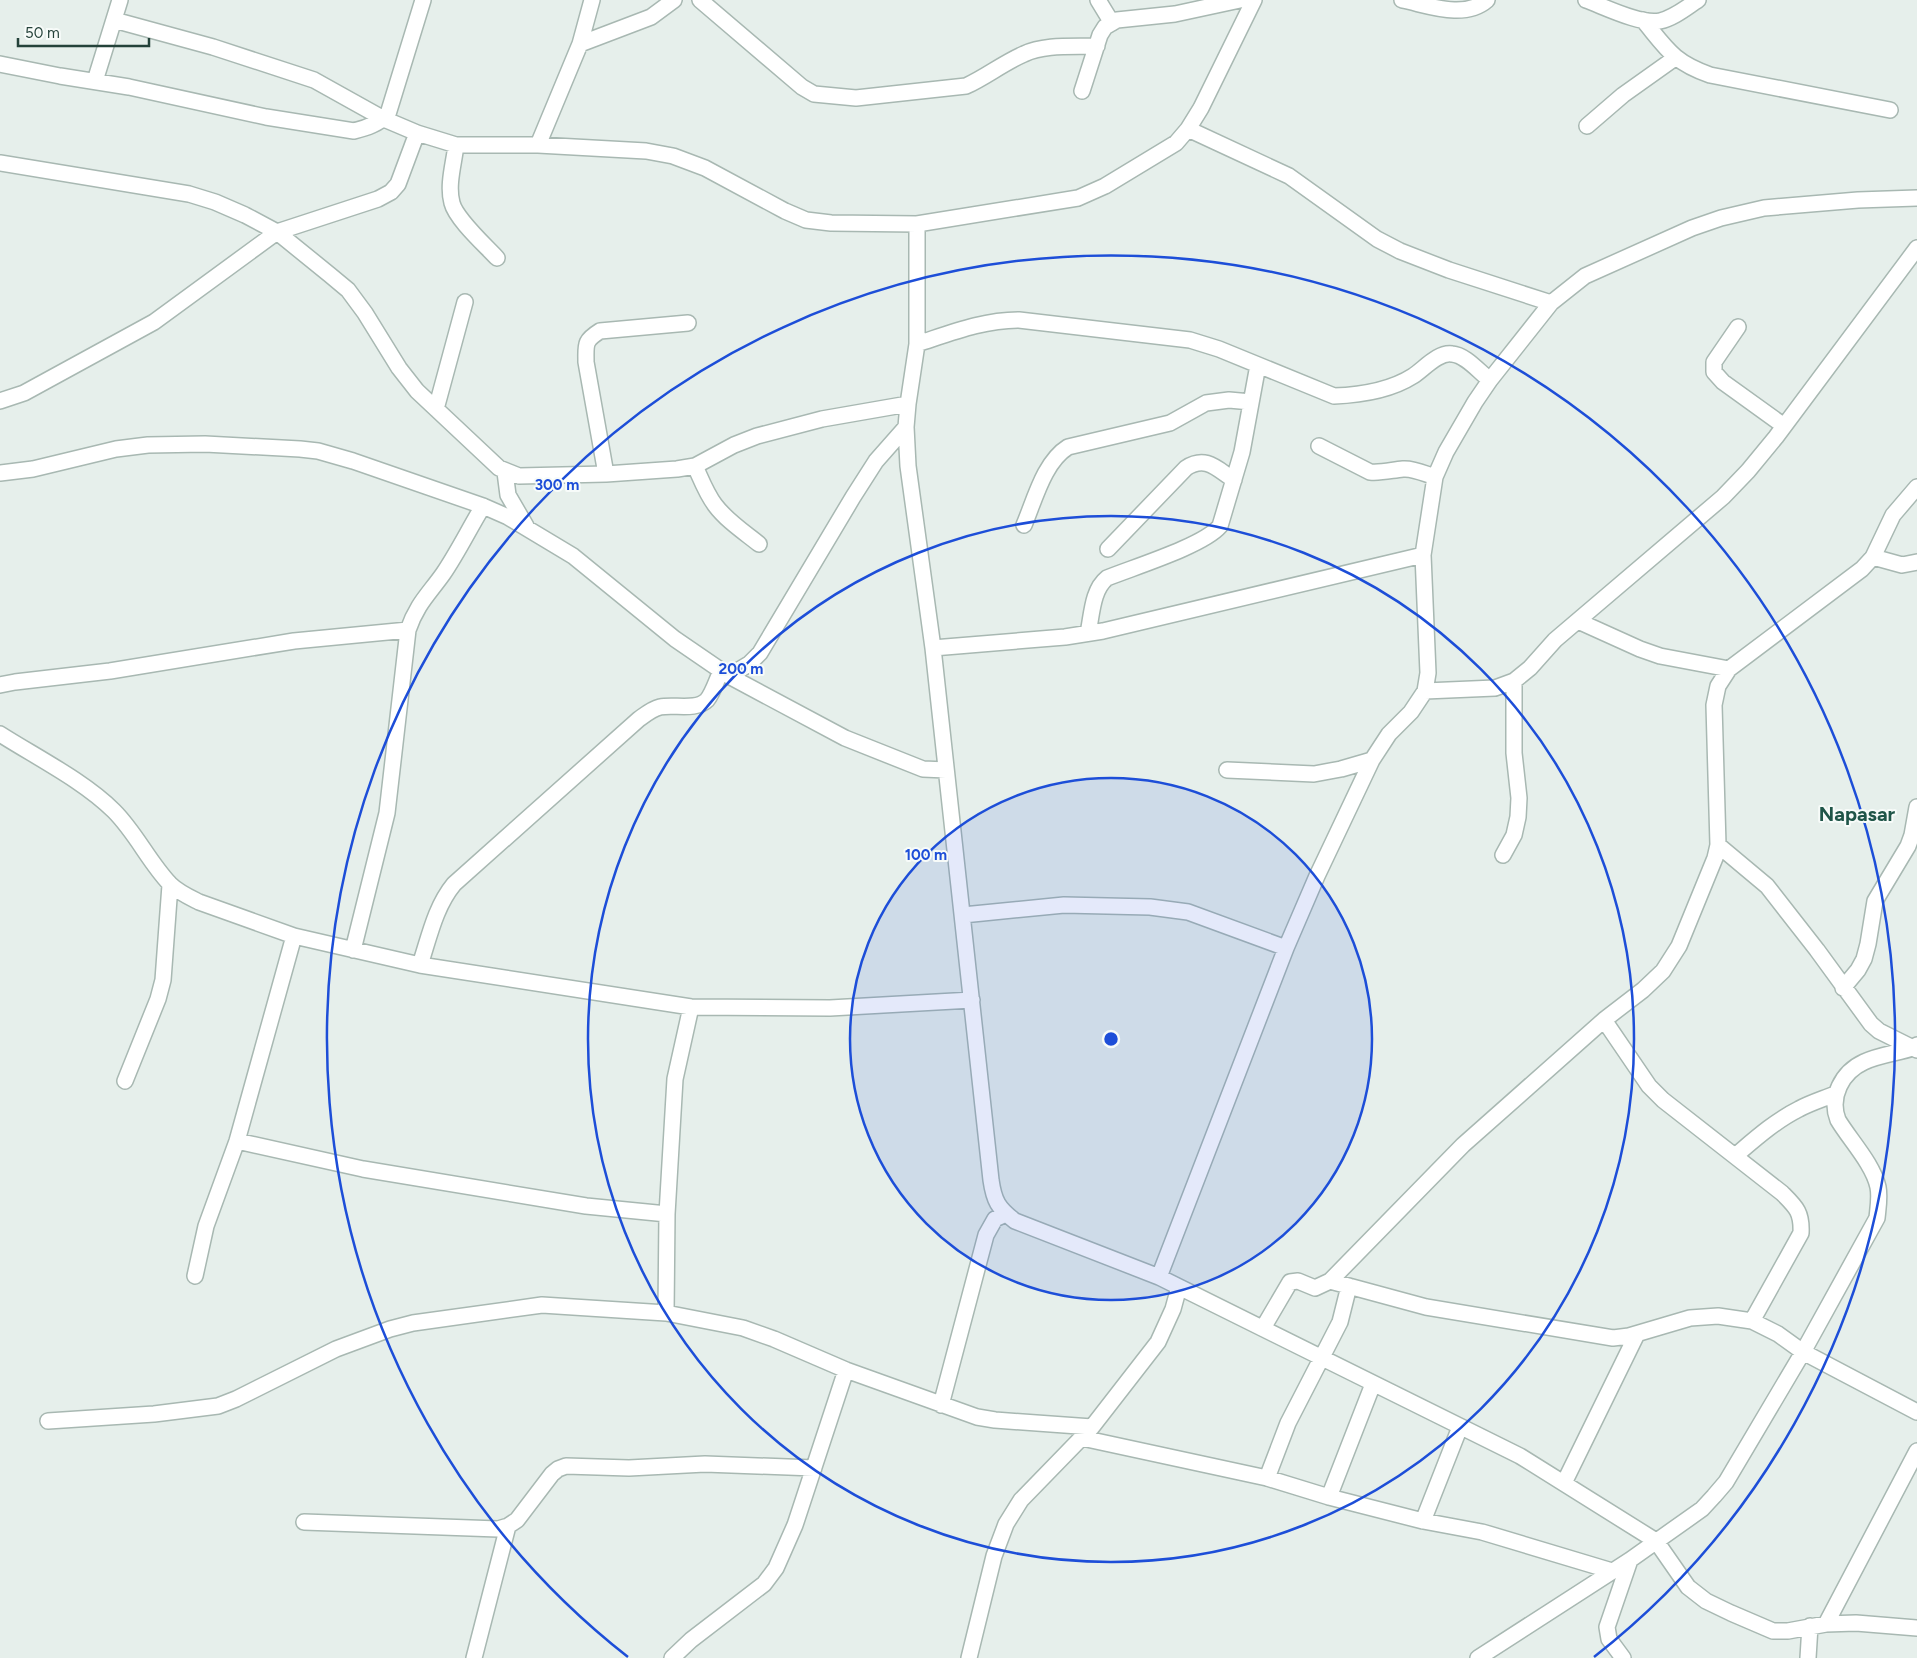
<svg xmlns="http://www.w3.org/2000/svg" width="1917" height="1658" viewBox="0 0 1917 1658" font-family="Figtree,sans-serif">
<style>
.lines{fill:none;stroke-linecap:round;stroke-linejoin:round}
.minor-casing{stroke:#a8b8b2;stroke-width:18}
.minor{stroke:#fff;stroke-width:15}
.ring{fill:none;stroke:#1d4ed8;stroke-width:2.5}
.labels{text-anchor:middle;stroke-width:4;stroke-linejoin:round;paint-order:stroke}
.district-label{font-size:20px;font-weight:bold;fill:#1f5548;stroke:#f7fbf9}
.centre{fill:#1d4ed8;stroke:#f7fbf9;stroke-width:2.5}
.ring-label{font-size:15px;text-anchor:middle;font-weight:bold;fill:#1d4ed8;stroke:#f7fbf9;stroke-width:4;stroke-linejoin:round;paint-order:stroke}
</style>
<rect width="100%" height="100%" fill="#e6efeb"/>
<g class="lines">
<defs>
<path id="minor" d="M700,0L802,87L814,94L856,98L966,86C986,77 1003,63 1024,54C1045,44 1074,47 1097,46
M1098,0L1112,23
M1402,0C1428,5 1464,20 1487,0
M1586,0C1605,7 1641,25 1660,21C1674,18 1687,7 1698,0
M114,20L213,47L314,80L384,119L417,133L456,145H538L646,151L673,156L705,168L785,211L806,220L831,223L917,224L1078,198L1105,186L1176,143L1188,129L1201,108L1254,0
M1643,20C1667,49 1673,62 1710,75L1890,110
M580,44L651,17L674,0
M0,64L60,76L129,87L266,117L354,131C366,128 379,124 388,114L423,0
M95,81L120,0
M1082,91L1100,35L1105,27L1117,20L1175,14L1240,0
M1587,126L1623,95L1675,58
M1188,129L1289,176L1377,239L1400,251L1449,270L1551,303
M456,145C454,163 447,185 452,203C456,219 485,245 497,258
M538,145L580,44L592,0
M0,163L189,194L215,202L245,215L277,232L330,275L348,290L365,313L399,368L417,391L499,468L519,476L606,474L677,469L695,466L734,445L757,436L822,419L908,404
M917,224V344L908,404L906,427L908,466L933,648L991,1180C994,1201 998,1208 1015,1221L1159,1277L1520,1456L1656,1541L1688,1587L1706,1601L1731,1613L1773,1631H1788L1826,1624L1856,1623L1917,1628
M1738,327L1714,362V372L1723,382L1784,426
M917,344C951,333 983,320 1019,320L1190,340L1219,349L1334,396C1360,395 1391,390 1413,376C1424,369 1438,352 1452,354C1466,355 1479,372 1490,380
M0,401L24,393L154,322L277,232L378,199L391,192L398,184L417,133
M436,409L465,302
M1319,446L1370,472C1382,473 1392,470 1403,469C1414,468 1425,474 1435,477
M695,466C701,479 706,493 715,505C726,520 744,532 759,544
M505,472L508,495L526,526
M0,473L33,469L116,449L148,445L205,444L300,449L318,451L353,461L483,506L508,517L573,556L675,639L729,676L845,738L923,769L946,770
M606,474L586,362C586,344 584,341 600,331L688,323
M1024,525C1035,499 1044,462 1068,447L1170,423L1206,403L1229,400L1251,402
M1108,549L1186,468C1206,455 1217,469 1234,480
M1873,557L1902,565L1917,562
M1578,621L1640,649L1660,656L1729,669
M1088,633C1092,615 1092,590 1107,578C1134,567 1203,546 1220,526L1242,452L1258,365
M933,648L1065,637L1103,631L1423,555
M729,676L749,664L760,653L853,497L876,461L906,427
M0,685L15,682L110,671L294,641L408,630
M1425,691L1495,688L1514,681L1530,668L1555,640L1723,497L1748,471L1776,437L1917,248
M0,734C36,757 84,781 114,811C136,833 149,862 170,884C178,892 189,897 199,902L294,936L420,965L691,1007L830,1008L972,1000
M1227,770L1314,774L1341,769L1372,760
M1718,845L1767,886L1817,950L1871,1024L1879,1031L1917,1050
M1503,855L1514,835L1518,817L1519,798L1514,753V681
M963,915L1064,905L1150,907L1188,912L1286,948
M353,950L387,813L408,630C417,604 428,595 443,574C458,552 469,529 483,506
M420,965C429,938 435,907 454,884L639,719C646,714 652,709 660,707C674,704 696,711 707,700C713,693 717,679 721,671
M1843,988L1858,970L1864,959L1868,944L1875,901L1908,846L1912,835L1917,807
M1604,1020L1649,1086L1663,1100L1782,1193C1796,1207 1802,1212 1801,1233L1752,1321
M125,1081L158,999L163,980L170,885
M237,1141L363,1169L586,1206L667,1214
M1735,1156C1755,1139 1775,1121 1799,1109C1810,1103 1823,1099 1835,1094
M195,1276L206,1226L237,1141L294,936
M1159,1277L1286,948L1317,876L1372,760L1389,734L1411,712L1425,691L1428,673L1423,555L1435,477L1446,452L1475,402L1490,380L1551,303L1585,276L1692,228L1721,218L1764,208L1858,200L1917,198
M1330,1281L1463,1145L1604,1020L1643,990L1663,971L1679,946L1715,858L1718,845L1714,705L1718,686L1729,669L1862,569L1873,557L1893,515L1917,487
M666,1313L667,1214L675,1079L691,1007
M1263,1328L1290,1282L1298,1281L1315,1288L1330,1281L1426,1307L1613,1338L1629,1336L1690,1318L1718,1316L1752,1321L1778,1334L1803,1352L1917,1412
M941,1405L986,1235L995,1219L1006,1214
M48,1421L154,1414L218,1406L236,1399L336,1349L390,1329L413,1323L542,1305L666,1313L743,1328L774,1339L846,1370L977,1417L995,1420L1092,1427
M1082,1438L1267,1478L1329,1497L1423,1521L1482,1532L1612,1571
M1267,1478L1288,1423L1340,1322L1349,1286
M1564,1483L1637,1334
M1329,1497L1373,1384
M1423,1521L1460,1427
M304,1522L498,1529L508,1526L517,1520L552,1474L558,1469L566,1466L629,1468L705,1464L814,1468
M1826,1624L1917,1451
M474,1658L508,1526
M672,1658L691,1640L764,1584L776,1568L795,1525L846,1370
M969,1658L994,1556L1006,1524L1021,1500L1092,1427L1158,1342L1173,1309L1179,1287
M1478,1658L1630,1560L1702,1509L1714,1496L1726,1482L1803,1352L1877,1218C1878,1208 1880,1197 1878,1187C1873,1164 1850,1140 1838,1120C1829,1097 1842,1072 1864,1062C1879,1055 1898,1053 1913,1048L1917,1045
M1623,1658L1609,1639L1607,1627L1630,1560
M1808,1658L1810,1626"/>
</defs>
<use href="#minor" class="minor-casing"/>
<use href="#minor" class="minor"/>
</g>
<circle cx="1111" cy="1039" r="261" fill="#1d4ed8" fill-opacity=".12"/>
<g class="ring">
<circle cx="1111" cy="1039" r="261"/>
<circle cx="1111" cy="1039" r="523"/>
<path d="M628 1657A784 784 0 1 1 1594 1657"/>
</g>
<g class="labels">
<g class="district-label">
<text x="1857" y="821">Napasar</text>
</g>
</g>
<circle cx="1111" cy="1039" r="8" class="centre"/>
<g class="ring-label">
<text x="557" y="490">300 m</text>
<text x="741" y="674">200 m</text>
<text x="926" y="860">100 m</text>
</g>
<path d="M18 38v8h131v-8" fill="none" stroke="#24423a" stroke-width="2.5"/>
<text x="25" y="38" font-size="15" fill="#24423a" stroke="#f7fbf9" stroke-width="4" paint-order="stroke">50 m</text>
</svg>
